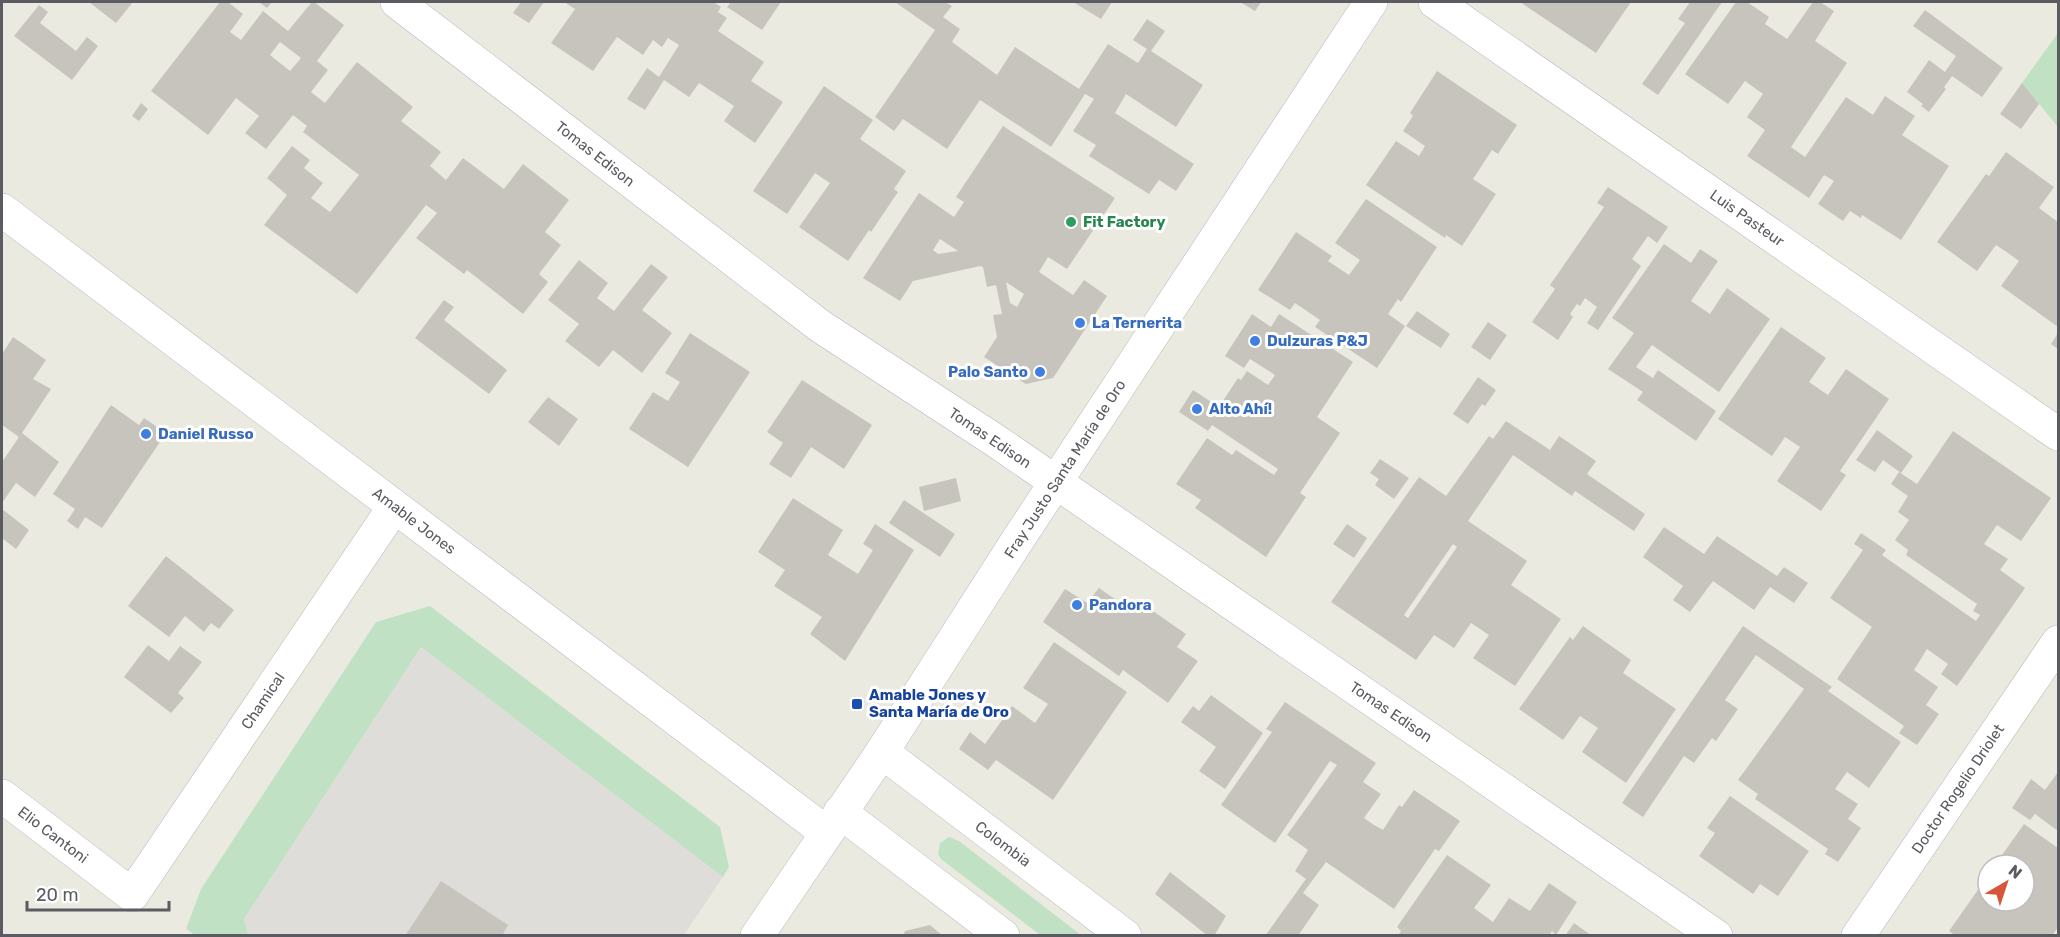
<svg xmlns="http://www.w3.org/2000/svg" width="2060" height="937" viewBox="0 0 2060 937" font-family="Rubik,sans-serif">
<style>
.industrial{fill:#dfddd9}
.green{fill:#c0e1c3}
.building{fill:#c7c4be;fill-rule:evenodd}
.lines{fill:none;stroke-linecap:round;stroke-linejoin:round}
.street-casing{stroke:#b4b6bb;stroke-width:34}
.secondary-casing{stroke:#b7b9bf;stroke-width:34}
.street{stroke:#fff;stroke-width:33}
.secondary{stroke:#fff;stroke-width:33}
.leisure-dot{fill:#2e9e5b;stroke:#fff;stroke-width:2}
.shop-dot{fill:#3f7fe0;stroke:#fff;stroke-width:2}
.transit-dot{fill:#1a4fb4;stroke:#fff;stroke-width:2}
.labels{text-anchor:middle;stroke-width:6;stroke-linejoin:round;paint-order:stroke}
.street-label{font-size:15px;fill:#5a5c61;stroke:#fff}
.leisure-label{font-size:15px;font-weight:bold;fill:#27864d;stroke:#fff;text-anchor:start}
.shop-label{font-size:15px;font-weight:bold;fill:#366cbe;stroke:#fff;text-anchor:start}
.transit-label{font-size:15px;font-weight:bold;fill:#164399;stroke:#fff;text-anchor:start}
</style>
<rect width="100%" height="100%" fill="#ebeae1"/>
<path class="industrial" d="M421,647L723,877L684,935L248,936L244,919Z"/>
<path class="green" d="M2058,33V127L2022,83Z
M430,606L720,827L729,867L723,877L421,647L244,919L248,935H195L186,929L201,889L376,622Z
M949,837L959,841L1081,935H1040L941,859L938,854L940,843Z"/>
<path class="building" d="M89,2H133L116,23Z
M220,2H228L243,14L230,32L241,40L263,11L288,31L312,2H314L344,25L317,61L328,70L311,92L325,103L357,62L413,107L401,121L441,152L430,166L446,180L463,158L504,189L523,164L569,200L545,232L561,245L539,274L548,282L523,314L467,270L464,274L416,238L437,213L426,205L357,294L264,225L287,195L267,178L292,146L310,160L304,168L323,183L311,198L330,212L359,175L303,132L307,126L293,115L266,149L245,133L259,116L236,98L208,135L151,91ZM280,42L301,58L290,71L270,55Z
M259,2H272L267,8Z
M521,2H544L529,23L513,13Z
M564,2H713L721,7L718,12L727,18L718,31L764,62L751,81L783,102L755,143L724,121L734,106L699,83L689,97L664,80L645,110L627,99L647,68L659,77L679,45L668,38L662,47L653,40L643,55L617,37L593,71L551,43L575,9Z
M731,2H781L762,30L727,7Z
M895,2H945L952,6L943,17L960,29L952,42L997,75L1015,47L1079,89L1108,44L1138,63L1147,49L1133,40L1147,19L1165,31L1151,51L1203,85L1176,127L1126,94L1115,113L1194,164L1176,191L1159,180L1149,194L1089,156L1096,145L1073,131L1094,99L1085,94L1051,147L980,100L947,149L903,119L894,131L875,117L935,30Z
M1073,2H1112L1101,19Z
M1240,2H1261L1255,11Z
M1520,2H1631L1596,53Z
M1690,2H1722L1658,95L1642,84L1685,23L1678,19Z
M1736,2H1747L1769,17L1765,24L1787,39L1813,2H1820L1834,11L1815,41L1847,63L1791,147L1805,157L1846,97L1873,115L1885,96L1915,116L1902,135L1949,166L1901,240L1862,215L1861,218L1850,211L1843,221L1818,204L1834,181L1824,175L1809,198L1747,156L1765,130L1747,117L1763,94L1745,81L1728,104L1685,74Z
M39,5L48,12L40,23L76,51L87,37L98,46L72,80L14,36Z
M1925,10L2003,68L1982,97L1952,76L1944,87L1946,89L1929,112L1921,106L1923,104L1907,92L1929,60L1945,72L1956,56L1913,26Z
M1437,71L1517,125L1498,154L1492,150L1473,179L1496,194L1462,246L1446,235L1445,238L1366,185L1396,141L1419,156L1425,146L1403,131L1413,116L1410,113Z
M2022,83L2039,104L2021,129L2000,114Z
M824,86L873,120L860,139L906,171L894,189L898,192L871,232L869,230L848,261L799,227L830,183L815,173L787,214L753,191Z
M141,103L148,109L139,121L132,116Z
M1003,126L1115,198L1067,269L1048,257L1039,272L1073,295L1084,280L1107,296L1053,378L1026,384L984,357L997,337L993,315L1002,314L996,285L987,287L983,267L980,266L913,281L900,301L863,278L919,193L954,217L964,202L956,197ZM940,239L958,251L938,254L933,250ZM1006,282L1024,294L1017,307L1010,303Z
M2006,152L2054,187L2039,208L2058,222V327L2001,286L2019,261L2008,253L1996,245L1977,271L1937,242L1986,174L1989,176Z
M1608,187L1668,227L1657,243L1648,236L1632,259L1641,266L1598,330L1587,323L1597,307L1585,298L1580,306L1577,304L1570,314L1573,317L1558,340L1532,322L1555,289L1550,285L1604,207L1597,203Z
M1366,199L1437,247L1401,302L1398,299L1388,314L1405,326L1377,368L1315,327L1320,320L1295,303L1290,310L1258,290L1296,232L1332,256L1328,261L1349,275L1360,260L1335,243Z
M1664,244L1691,263L1700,249L1718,261L1691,301L1710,314L1727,288L1770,319L1719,392L1652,345L1636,367L1653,378L1658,370L1716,411L1696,441L1637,400L1643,392L1608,369L1634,333L1612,318Z
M579,260L608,283L597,298L614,311L651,264L668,277L642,310L672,333L642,373L613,350L599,367L565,341L579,324L548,300Z
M444,300L454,307L444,320L507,370L489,394L415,338Z
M1417,311L1450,334L1441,348L1406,326Z
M1252,314L1271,327L1279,314L1353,362L1317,417L1340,433L1300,493L1306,497L1266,557L1195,508L1201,500L1176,484L1207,438L1232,455L1236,450L1274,475L1278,469L1212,425L1208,431L1179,412L1193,390L1219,407L1238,378L1241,380L1247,371L1268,385L1275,375L1250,359L1244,368L1225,356Z
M1488,322L1507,335L1490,360L1471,347Z
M1781,327L1826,358L1809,382L1828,395L1846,369L1889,399L1840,471L1846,475L1821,511L1777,481L1800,447L1785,437L1772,456L1718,419Z
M690,333L750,372L688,467L629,429L653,392L668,401L680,382L665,373Z
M2058,333V349L2051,344Z
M13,337L46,360L33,379L51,389L22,433L59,462L35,497L16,483L2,503V462L19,437L2,425V354Z
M1478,377L1496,390L1485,406L1482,404L1468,424L1453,414Z
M802,380L872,425L844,469L811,447L791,478L769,464L783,443L767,432Z
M548,397L578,419L559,446L528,422Z
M111,405L139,425L144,418L166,433L102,528L85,517L78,529L67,521L75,509L53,494Z
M1506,421L1550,450L1559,436L1596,461L1587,474L1645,514L1634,531L1575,491L1572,496L1513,455L1468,521L1527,561L1511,585L1561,619L1515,686L1473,658L1489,635L1471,623L1454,648L1434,635L1416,660L1331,602L1419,477L1446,496L1489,436L1493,439ZM1453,544L1457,547L1408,618L1404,615Z
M1877,430L1913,456L1901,473L1883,460L1875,472L1856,460Z
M1953,431L2051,498L2021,541L1997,525L1984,544L2008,559L2000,570L2025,588L1957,686L1941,674L1948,664L1927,649L1914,670L1938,687L1926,705L1939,714L1917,745L1899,733L1904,726L1837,679L1872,627L1830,598L1863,550L1854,544L1861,533L1886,550L1882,555L1976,621L1980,615L1973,611L1977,604L1906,555L1908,550L1895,540L1909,520L1898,512L1908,496L1891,484L1899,472L1917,484Z
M1380,459L1409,478L1394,499L1375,485L1379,479L1370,473Z
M956,478L961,501L924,511L919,487Z
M793,498L843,530L828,555L858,574L873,550L863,544L875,524L914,550L845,661L810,634L822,617L774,586L785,570L758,552Z
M904,500L955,534L940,557L889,523Z
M2,509L29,530L16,549L2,538Z
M1347,524L1367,538L1354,558L1333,544Z
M1664,527L1704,554L1717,536L1777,576L1784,567L1808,583L1794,603L1770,587L1754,610L1713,581L1690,612L1673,600L1683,586L1643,557Z
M166,556L234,610L219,629L211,623L204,632L185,616L169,637L128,606Z
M1099,588L1132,611L1140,602L1186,634L1177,647L1198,661L1168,703L1123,670L1119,676L1043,622L1065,589L1087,603Z
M1583,626L1631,660L1623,673L1676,709L1626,783L1582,752L1598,728L1580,716L1563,740L1519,709L1570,637L1573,640Z
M1743,626L1832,687L1828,691L1901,742L1869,788L1847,772L1835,789L1858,804L1848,819L1861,828L1838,862L1825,854L1828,849L1755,799L1758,794L1738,780L1804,689L1756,655L1725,700L1738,709L1716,741L1712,738L1694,763L1684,756L1643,817L1622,803Z
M1054,642L1127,692L1053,800L996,760L988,770L959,749L970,732L985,744L1012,706L1035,723L1048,704L1023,688Z
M148,645L169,661L180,646L202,662L178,693L184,698L171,713L124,677Z
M1211,695L1263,733L1225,789L1199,771L1216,747L1181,722L1193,706L1199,711Z
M1285,702L1376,763L1363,782L1381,794L1364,818L1374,825L1383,830L1399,805L1402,807L1414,790L1460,821L1439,851L1435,849L1394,909L1326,862L1303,893L1319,905L1298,936H1265L1306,879L1295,871L1308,850L1287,835L1337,765L1330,761L1275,843L1221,805L1272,732L1266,729Z
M2058,772V831L2035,814L2030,820L2012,808L2031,779L2045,790Z
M1730,796L1809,851L1778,896L1760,884L1753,894L1699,856L1715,833L1707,828Z
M2024,824L2058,848V927L2052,936H1956L1949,931L1980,887L1988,892V901H2000L2003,903L2005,901H2024V865H1995Z
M1447,855L1491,885L1474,908L1493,922L1509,898L1530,911L1549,883L1577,902L1556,935L1552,931L1549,936H1398L1401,931L1397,927Z
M1170,872L1226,916L1214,936H1208L1155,894Z
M441,881L508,925L502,936H405Z
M1574,923L1592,936H1565Z
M930,925L943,936H903L905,931Z"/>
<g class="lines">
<defs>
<path id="street" d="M397,2L820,326L996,441L1716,936
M1435,2L2058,434
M882,752L1125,936
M2,796L132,895L394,507
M840,812L1003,936
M1858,936L2058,642"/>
<path id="secondary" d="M2,210L827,833
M757,936L882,752L1019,538L1371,2"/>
</defs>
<use href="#street" class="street-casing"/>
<use href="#secondary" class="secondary-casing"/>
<use href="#street" class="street"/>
<use href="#secondary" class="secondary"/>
</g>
<circle class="leisure-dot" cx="1071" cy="222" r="6"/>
<g class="shop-dot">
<circle cx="1080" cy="323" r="6"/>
<circle cx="1255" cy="341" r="6"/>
<circle cx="1040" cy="372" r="6"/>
<circle cx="1197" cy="409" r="6"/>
<circle cx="146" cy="434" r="6"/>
<circle cx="1077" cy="605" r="6"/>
</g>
<rect class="transit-dot" x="851" y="698" width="12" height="12" rx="3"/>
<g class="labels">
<g class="street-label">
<text transform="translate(595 154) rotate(38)" y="5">Tomas Edison</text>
<text transform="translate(1747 218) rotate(35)" y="5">Luis Pasteur</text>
<text transform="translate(990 438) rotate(34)" y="5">Tomas Edison</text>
<text transform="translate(1065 469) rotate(-57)" y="5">Fray Justo Santa María de Oro</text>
<text transform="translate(414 521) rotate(37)" y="5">Amable Jones</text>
<text transform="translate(263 701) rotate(-56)" y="5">Chamical</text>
<text transform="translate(1391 712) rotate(34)" y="5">Tomas Edison</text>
<text transform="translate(1958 789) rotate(-56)" y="5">Doctor Rogelio Driolet</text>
<text transform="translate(53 835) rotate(37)" y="5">Elio Cantoni</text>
<text transform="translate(1003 844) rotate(37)" y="5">Colombia</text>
</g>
<g class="leisure-label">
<text x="1083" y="227">Fit Factory</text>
</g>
<g class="shop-label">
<text x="1092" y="328">La Ternerita</text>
<text x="1267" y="346">Dulzuras P&amp;J</text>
<text x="1028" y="377" text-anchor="end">Palo Santo</text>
<text x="1209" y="414">Alto Ahí!</text>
<text x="158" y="439">Daniel Russo</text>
<text x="1089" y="610">Pandora</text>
</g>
<g class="transit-label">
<text x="869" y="700">Amable Jones y<tspan x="869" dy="17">Santa María de Oro</tspan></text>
</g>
</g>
<rect width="2060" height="937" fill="none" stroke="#5a5c61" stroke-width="6"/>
<g transform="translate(2006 883) rotate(39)"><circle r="28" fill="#ffffff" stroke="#bdbec0" stroke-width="1.5"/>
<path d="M0-4.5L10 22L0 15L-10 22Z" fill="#d7563b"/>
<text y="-9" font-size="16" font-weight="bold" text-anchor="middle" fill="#5a5c61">N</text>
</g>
<path d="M27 901v9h142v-9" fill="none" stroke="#5a5c61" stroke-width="3"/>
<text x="36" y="901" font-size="18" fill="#5a5c61" stroke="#ffffff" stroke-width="4.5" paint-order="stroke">20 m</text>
</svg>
